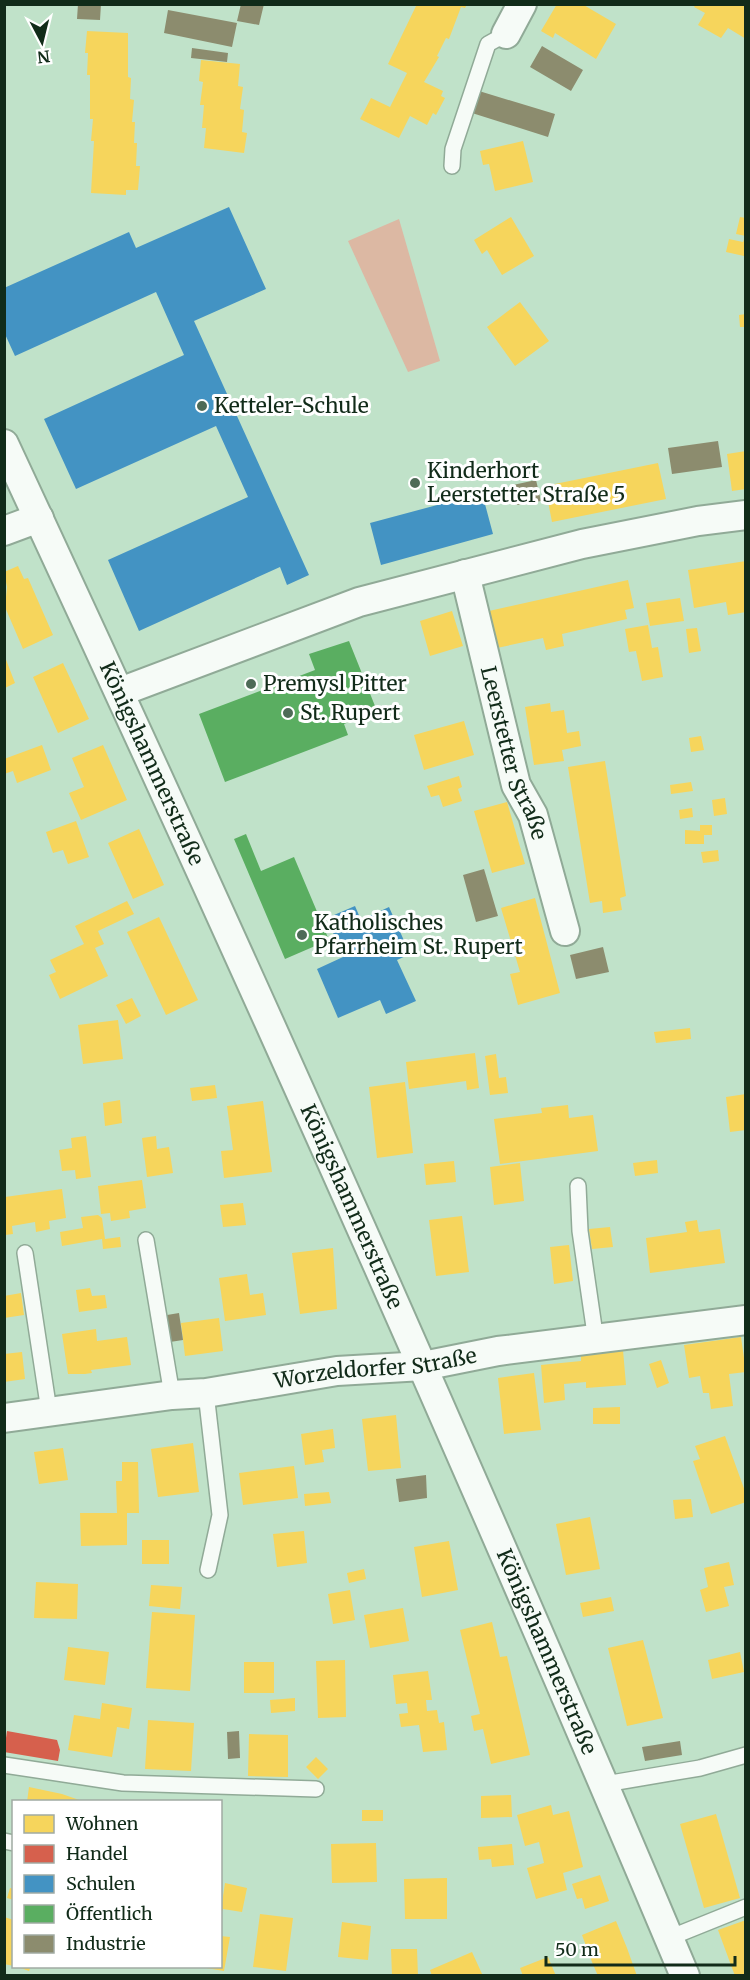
<svg xmlns="http://www.w3.org/2000/svg" width="750" height="1980" viewBox="0 0 750 1980" font-family="Merriweather,serif">
<style>
.green{fill:#dcb8a3}
.homes{fill:#f6d55c}
.shops{fill:#d6604d}
.schools{fill:#4393c3}
.public{fill:#5aae61}
.industry{fill:#8c8c6e}
.lines{fill:none;stroke-linecap:round;stroke-linejoin:round}
.lane-casing{stroke:#90aa97;stroke-width:18}
.street-casing{stroke:#90aa97;stroke-width:32}
.lane{stroke:#f6fbf7;stroke-width:15}
.street{stroke:#f6fbf7;stroke-width:28}
.poi-dot{fill:#4e6b57;stroke:#fff;stroke-width:2}
.labels{text-anchor:middle;stroke-width:6;stroke-linejoin:round;paint-order:stroke}
.poi-label{font-size:21px;fill:#112b19;stroke:#fff;text-anchor:start}
.street-label{font-size:21px;fill:#112b19;stroke:#fff}
</style>
<rect width="100%" height="100%" fill="#c0e2c9"/>
<path class="green" d="M399,219L440,361L408,372L348,241Z"/>
<path class="homes" d="M417,4H467L465,8L461,7L449,39L446,38L437,56L439,57L424,82L443,91L441,96L445,98L436,115L433,113L427,125L410,116L399,138L360,119L371,98L390,107L407,73L388,64Z
M557,4H582L616,24L596,59L555,33L553,38L541,31Z
M696,4H746V39L728,28L721,38L698,25L705,13L694,7Z
M87,31L128,33V77L131,78L130,99L134,100L132,122H135L134,143H137L136,166H140L138,190H126V195L91,193L94,141H91L93,119H90V75H87L88,53H85Z
M201,60L240,64L238,86L243,87L240,109L244,110L242,132L247,133L244,153L204,148L206,128H202L204,105H200L203,82L199,81Z
M523,141L533,182L495,191L489,164L483,165L480,151Z
M511,217L534,256L502,275L487,250L482,254L474,240Z
M740,217L746,218V236L736,234Z
M745,237L744,256L726,252L729,239L743,242Z
M520,302L549,341L515,366L487,327Z
M746,314V327H740L739,315Z
M746,451V489L732,491L727,454Z
M658,463L666,499L552,522L545,486Z
M746,561V612L728,615L726,602L694,608L688,570Z
M18,566L24,579L28,578L53,635L23,649L5,607L7,587L4,572Z
M628,580L634,608L625,610L627,619L562,634L564,646L546,650L543,638L497,648L489,611Z
M680,598L684,621L650,626L646,603Z
M452,611L463,646L430,656L420,621Z
M648,625L652,648L658,647L663,677L642,681L636,651L629,652L625,629Z
M697,628L701,651L689,653L686,629Z
M5,657L15,683L5,688Z
M63,663L89,719L58,733L33,677Z
M550,703L551,712L564,710L567,733L579,731L581,746L562,750L564,761L534,765L525,707Z
M464,721L474,755L424,770L414,735Z
M701,736L704,750L691,752L689,738Z
M42,745L51,770L17,783L13,771L4,774V759Z
M103,745L127,800L81,820L69,793L84,787L72,758Z
M605,761L626,896L620,898L622,910L603,913L602,901L590,903L568,767Z
M459,776L462,787L458,789L462,801L443,807L439,795L431,797L427,786Z
M691,782L693,791L671,794L670,785Z
M725,798L727,814L714,816L712,800Z
M507,802L525,864L492,873L474,811Z
M692,808L693,817L680,819L679,810Z
M76,821L89,857L68,864L63,850L53,853L46,832Z
M700,825H712V835H704V844H685V830L700,831Z
M139,829L164,885L133,899L108,843Z
M718,850L719,861L703,863L701,852Z
M535,898L560,993L518,1005L510,974L520,972L501,908Z
M127,901L134,914L98,931L104,944L95,948L108,976L60,999L49,975L56,972L50,960L84,944L75,926Z
M159,917L198,1000L166,1015L127,932Z
M132,998L141,1016L126,1024L116,1005Z
M118,1020L123,1059L83,1064L78,1025Z
M690,1028L691,1039L656,1043L654,1032Z
M475,1053L479,1088L467,1090L466,1081L409,1089L406,1062Z
M496,1054L499,1078L506,1077L508,1093L490,1095L485,1056Z
M405,1082L413,1153L377,1158L369,1087Z
M215,1085L217,1098L192,1101L190,1088Z
M746,1094V1130L730,1132L726,1097Z
M120,1100L122,1123L105,1126L103,1103Z
M263,1101L272,1172L224,1178L221,1151L233,1150L227,1106Z
M568,1105L569,1118L593,1115L598,1151L500,1164L494,1119L542,1113L541,1108Z
M86,1136L91,1177L76,1179L75,1170L62,1171L59,1150L72,1148L71,1138Z
M156,1136L157,1149L169,1147L173,1173L147,1177L142,1138Z
M657,1160L658,1173L635,1176L633,1163Z
M454,1161L456,1182L426,1185L424,1164Z
M520,1163L524,1201L494,1205L490,1167Z
M142,1180L146,1208L129,1211L130,1218L111,1221L110,1213L101,1214L98,1186Z
M62,1189L66,1218L49,1221L50,1229L36,1232L35,1222L12,1226L13,1234L5,1235V1197Z
M243,1203L246,1225L223,1227L220,1205Z
M98,1215L102,1218L105,1239L120,1237L121,1247L103,1249L102,1239L62,1246L60,1232L83,1228L81,1217Z
M462,1216L469,1272L436,1276L429,1220Z
M697,1220L699,1232L720,1229L725,1263L650,1273L646,1238L687,1232L685,1222Z
M610,1227L613,1247L592,1249L589,1229Z
M569,1245L573,1281L554,1284L550,1247Z
M333,1248L337,1309L300,1314L292,1253Z
M247,1274L250,1295L263,1293L266,1315L225,1321L219,1278Z
M90,1288L92,1296L105,1295L107,1308L79,1312L76,1290Z
M21,1293L24,1315L4,1318V1296Z
M219,1318L223,1351L185,1356L181,1323Z
M96,1329L97,1341L127,1337L131,1365L91,1370L92,1373L85,1374H68L62,1334Z
M741,1337L746,1372L729,1374L733,1406L711,1409L709,1393H703L700,1376L689,1378L684,1345Z
M623,1350L626,1385L586,1388V1382L564,1384L565,1400L544,1403L541,1365L581,1361V1354Z
M22,1352L25,1379L4,1382V1354Z
M661,1360L669,1383L657,1388L649,1364Z
M534,1373L541,1430L504,1434L498,1378Z
M620,1407V1424H593V1408Z
M396,1415L401,1468L368,1471L362,1419Z
M333,1429L335,1448L322,1450L324,1462L305,1465L301,1434Z
M725,1436L746,1494V1502L711,1514L693,1461L700,1459L695,1446Z
M193,1443L199,1492L158,1497L151,1449Z
M63,1448L68,1480L39,1484L34,1452Z
M122,1462H138L139,1513H127V1545L81,1546L80,1513H117L116,1481H122Z
M294,1466L298,1498L243,1505L239,1473Z
M329,1492L331,1503L305,1506L304,1494Z
M691,1499L693,1517L675,1519L673,1500Z
M590,1517L600,1569L566,1575L556,1524Z
M304,1531L307,1563L277,1567L273,1534Z
M142,1540H169V1564H142Z
M449,1541L458,1590L422,1597L414,1547Z
M729,1562L734,1585L724,1587L729,1606L706,1612L700,1590L708,1587L704,1568Z
M364,1569L366,1579L349,1583L347,1573Z
M36,1582L78,1584L77,1619L34,1618Z
M151,1585L182,1587L180,1609L149,1606Z
M350,1590L355,1620L333,1624L328,1594Z
M611,1597L614,1611L583,1617L580,1603Z
M403,1608L409,1641L370,1648L364,1615Z
M152,1612L195,1615L190,1691L146,1688Z
M492,1622L500,1657L507,1656L530,1755L491,1764L483,1729L474,1731L471,1716L480,1714L460,1630Z
M643,1640L663,1718L627,1726L608,1648Z
M68,1647L109,1652L105,1685L64,1680Z
M740,1652L744,1672L712,1679L708,1660Z
M345,1660L346,1717L318,1718L316,1661Z
M244,1662H274V1693H244Z
M428,1671L432,1700H426L427,1711L437,1710L439,1723L444,1722L447,1750L423,1752L419,1725L401,1727L399,1714L408,1713L407,1703L396,1704L393,1675Z
M295,1698V1711L271,1713L270,1700Z
M102,1703L132,1708L129,1729L117,1727L112,1757L68,1750L74,1715L100,1719Z
M148,1720L194,1723L191,1771L145,1769Z
M249,1734L288,1735V1777L248,1776Z
M316,1757L328,1769L318,1779L306,1767Z
M29,1787L62,1794L85,1802H27Z
M511,1795L512,1817L481,1818V1796Z
M551,1805L553,1815L569,1811L583,1867L563,1873L567,1890L536,1899L527,1868L544,1863L539,1842L525,1846L517,1815Z
M362,1810H383V1821H362Z
M716,1814L740,1898L704,1908L680,1824Z
M376,1843L377,1882L332,1883L331,1844Z
M512,1844L514,1865L492,1867L491,1859L479,1860L478,1847Z
M600,1875L609,1901L585,1909L582,1898L577,1899L572,1884Z
M447,1878V1919H405L404,1879Z
M225,1883L247,1888L242,1912L223,1909L220,1916Z
M10,1888L14,1889V1900L7,1898Z
M260,1914L293,1918L286,1971L253,1967Z
M4,1917L14,1920V1966L4,1964Z
M746,1920V1976H735L718,1930Z
M616,1921L627,1948L637,1976H598L592,1962L582,1935Z
M342,1922L371,1926L368,1960L338,1957Z
M220,1936L230,1937L224,1971L206,1968L220,1966Z
M391,1949H417L418,1976H392Z
M472,1952L483,1976H432L430,1970Z
M548,1957L556,1976H523L520,1968Z
M15,1966H31L29,1971Z"/>
<path class="shops" d="M7,1731L57,1740L60,1750L58,1761L4,1752Z"/>
<path class="schools" d="M229,207L266,289L194,321L309,575L287,585L280,567L139,631L108,560L248,497L216,426L76,489L44,419L184,355L156,292L15,356L4,332V288L129,232L136,248Z
M482,493L493,534L381,565L370,523Z
M355,906L361,920L389,907L410,954L397,960L416,1001L386,1014L380,1000L338,1018L317,969L343,957L327,918Z"/>
<path class="public" d="M349,641L377,711L344,724L348,735L225,782L199,714L315,670L309,654Z
M246,834L261,871L294,857L329,940L285,959L234,839Z"/>
<path class="industry" d="M78,4H101L100,20L77,19Z
M241,4H264L259,25L237,21Z
M168,10L237,23L232,47L164,33Z
M542,46L583,70L571,91L530,67Z
M192,48L228,53L227,62L191,58Z
M479,91L555,114L548,137L472,113Z
M718,441L722,467L672,474L668,448Z
M536,480L541,501L517,505L513,485Z
M484,869L498,916L476,922L463,875Z
M603,947L609,972L576,979L570,955Z
M179,1313L183,1340L170,1342L167,1315Z
M426,1475L427,1498L399,1502L396,1479Z
M239,1731L240,1758L228,1759L227,1732Z
M680,1741L682,1755L645,1761L642,1747Z"/>
<g class="lines">
<defs>
<path id="lane" d="M452,166L453,149L488,44L506,34
M578,1186L580,1231L596,1341
M146,1240L172,1395
M25,1253L49,1411
M206,1393L220,1515L208,1570
M4,1765L123,1783L316,1789
M605,1784L700,1768L746,1755
M4,1841L14,1843
M669,1938L746,1907"/>
<g id="street">
<path d="M506,34L522,4"/>
<path id="s1" d="M4,444C240,950 468,1461 685,1976"/>
<path d="M4,531L39,518"/>
<path id="s2" d="M465,574L516,785L533,815L565,931"/>
<path d="M120,692L359,602L582,544L698,521L746,515"/>
<path id="s3" d="M4,1418L172,1395L206,1393L337,1371L423,1366L498,1351L746,1320"/>
</g>
</defs>
<use href="#lane" class="lane-casing"/>
<use href="#street" class="street-casing"/>
<use href="#lane" class="lane"/>
<use href="#street" class="street"/>
</g>
<g class="poi-dot">
<circle cx="202" cy="406" r="6"/>
<circle cx="415" cy="483" r="6"/>
<circle cx="251" cy="684" r="6"/>
<circle cx="288" cy="713" r="6"/>
<circle cx="302" cy="935" r="6"/>
</g>
<g class="labels">
<g class="poi-label">
<text x="214" y="413">Ketteler-Schule</text>
<text x="427" y="478">Kinderhort<tspan x="427" dy="24">Leerstetter Straße 5</tspan></text>
<text x="263" y="691">Premysl Pitter</text>
<text x="300" y="720">St. Rupert</text>
<text x="314" y="930">Katholisches<tspan x="314" dy="24">Pfarrheim St. Rupert</tspan></text>
</g>
<g class="street-label">
<text dy="7" stroke="none"><textPath href="#s2" startOffset="186">Leerstetter Straße</textPath></text>
<text dy="7" stroke="none"><textPath href="#s1" startOffset="352">Königshammerstraße</textPath></text>
<text dy="7" stroke="none"><textPath href="#s1" startOffset="838">Königshammerstraße</textPath></text>
<text dy="7" stroke="none"><textPath href="#s3" startOffset="375">Worzeldorfer Straße</textPath></text>
<text dy="7" stroke="none"><textPath href="#s1" startOffset="1324">Königshammerstraße</textPath></text>
</g>
</g>
<rect width="750" height="1980" fill="none" stroke="#112b19" stroke-width="12"/>
<rect x="12" y="1800" width="210" height="168" fill="#ffffff" stroke="#a0aaa3" stroke-width="1.5"/>
<rect x="24" y="1815" width="30" height="18" fill="#f6d55c" stroke="#a0aaa3" stroke-width="1.5"/>
<text x="66" y="1830" font-size="18" fill="#112b19">Wohnen</text>
<rect x="24" y="1845" width="30" height="18" fill="#d6604d" stroke="#a0aaa3" stroke-width="1.5"/>
<text x="66" y="1860" font-size="18" fill="#112b19">Handel</text>
<rect x="24" y="1875" width="30" height="18" fill="#4393c3" stroke="#a0aaa3" stroke-width="1.5"/>
<text x="66" y="1890" font-size="18" fill="#112b19">Schulen</text>
<rect x="24" y="1905" width="30" height="18" fill="#5aae61" stroke="#a0aaa3" stroke-width="1.5"/>
<text x="66" y="1920" font-size="18" fill="#112b19">Öffentlich</text>
<rect x="24" y="1935" width="30" height="18" fill="#8c8c6e" stroke="#a0aaa3" stroke-width="1.5"/>
<text x="66" y="1950" font-size="18" fill="#112b19">Industrie</text>
<g transform="translate(42 42) rotate(173)" stroke="#ffffff" stroke-width="4.5" paint-order="stroke">
<path d="M0-4.5L10 22L0 15L-10 22Z" fill="#112b19"/>
<text y="-9" font-size="16" font-weight="bold" text-anchor="middle" fill="#112b19">N</text>
</g>
<path d="M546 1956v9h189v-9" fill="none" stroke="#112b19" stroke-width="3"/>
<text x="555" y="1956" font-size="18" fill="#112b19" stroke="#ffffff" stroke-width="4.5" paint-order="stroke">50 m</text>
</svg>
